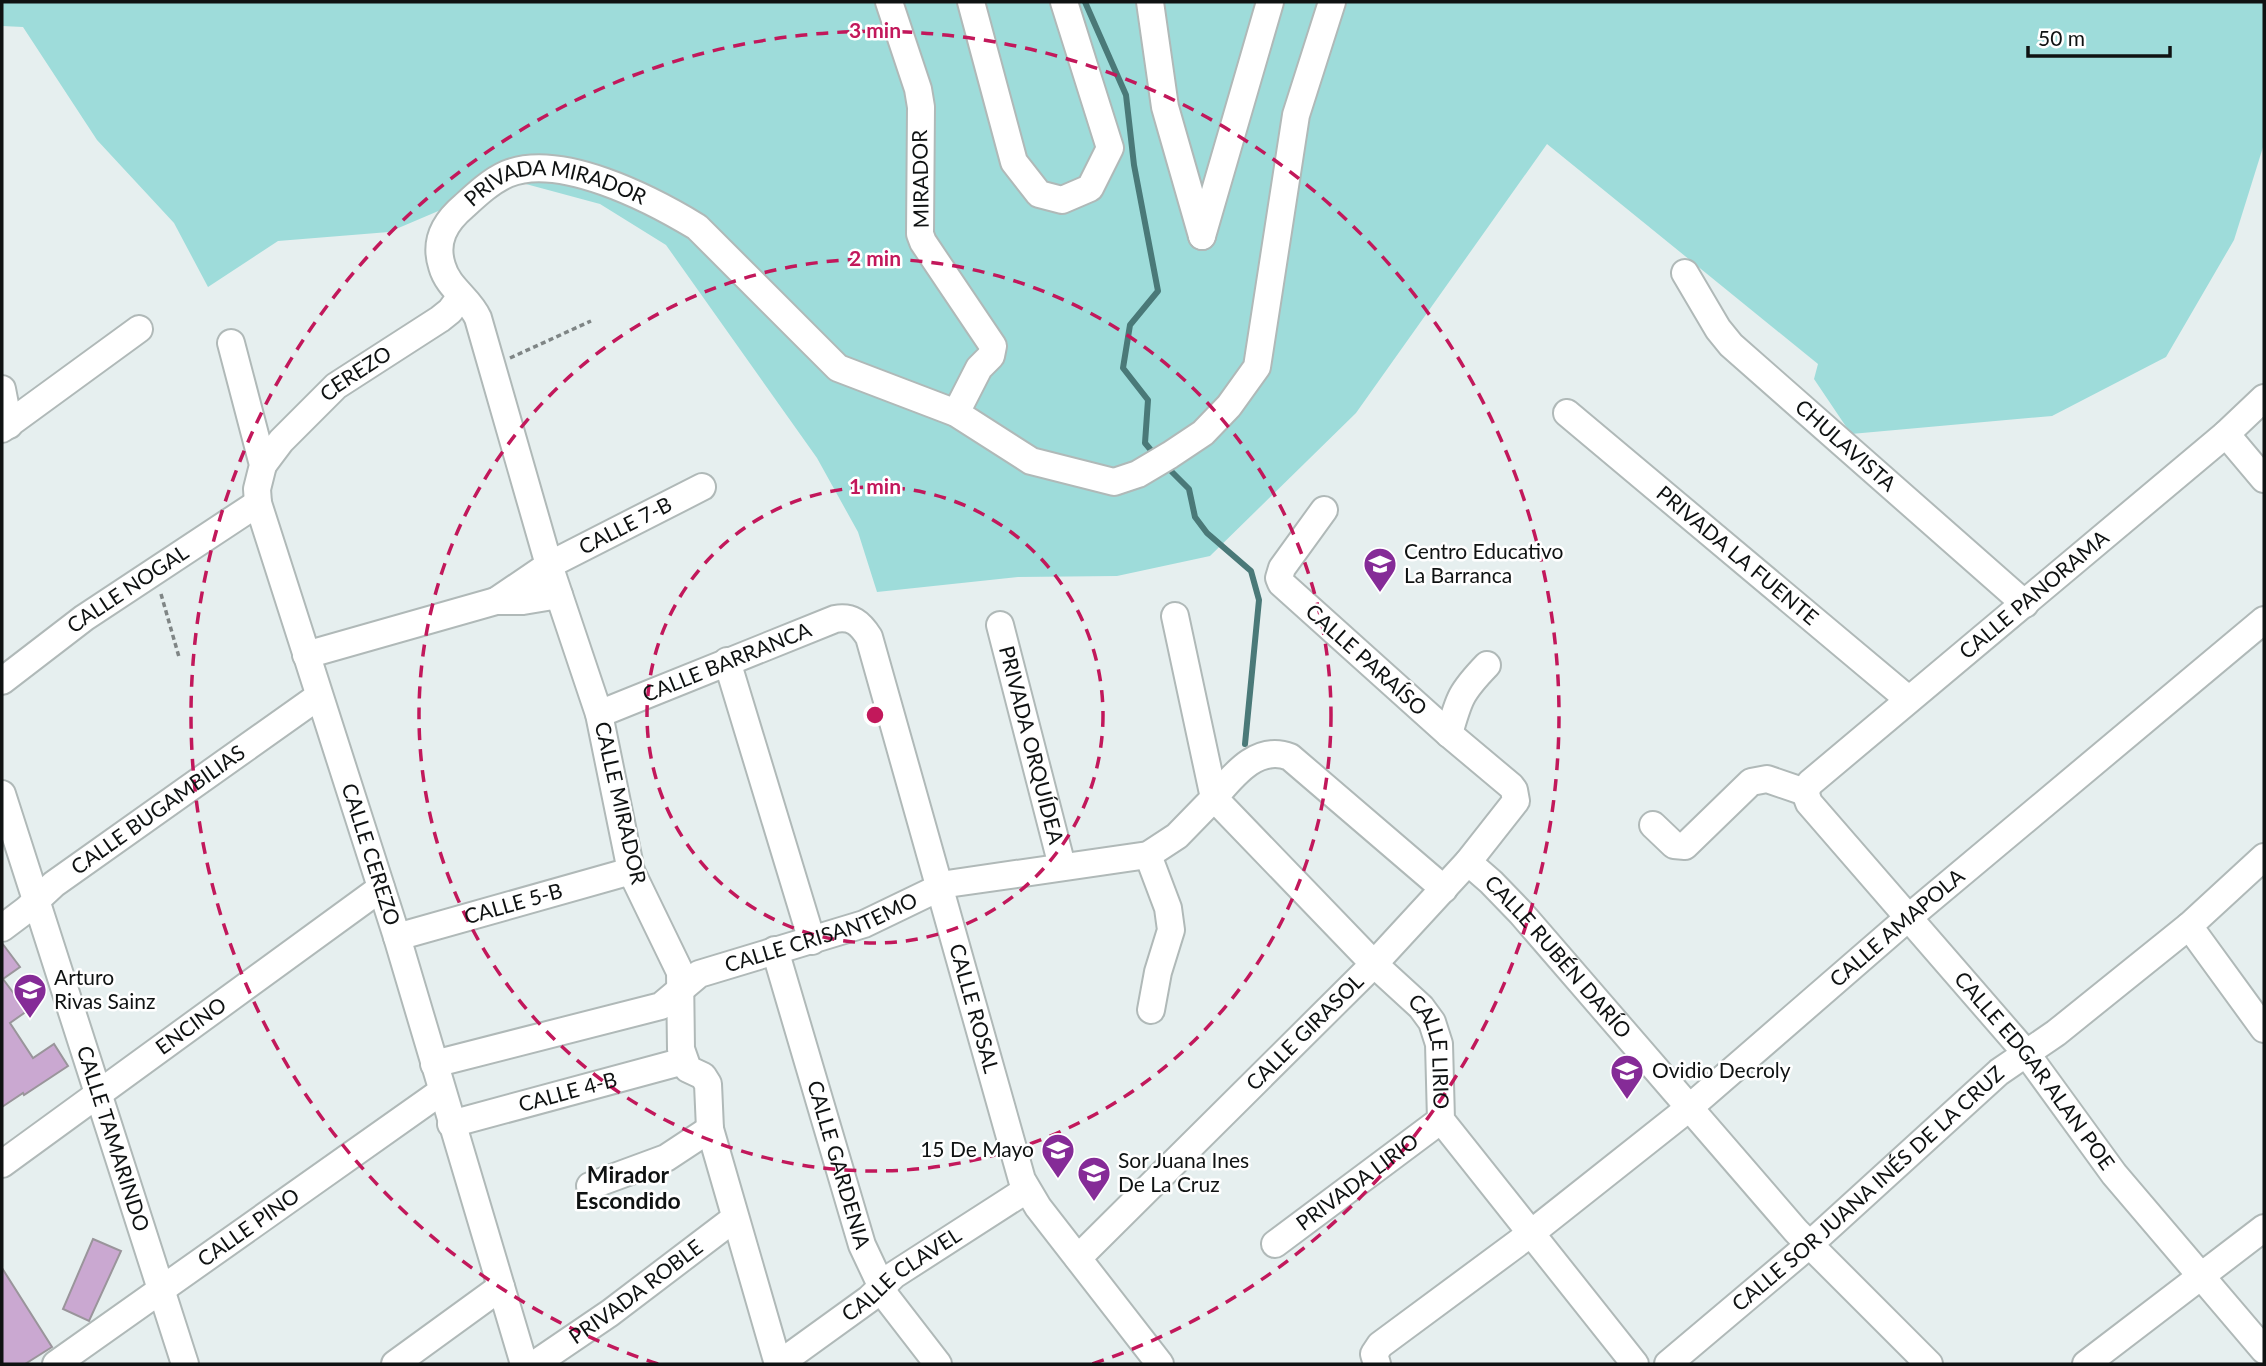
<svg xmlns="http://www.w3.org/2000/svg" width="2266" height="1366" viewBox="0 0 2266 1366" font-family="Lato,sans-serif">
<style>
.green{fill:#9edcda}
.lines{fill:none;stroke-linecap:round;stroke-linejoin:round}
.stream{stroke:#4a7978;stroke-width:6}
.building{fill:#caa8d1;stroke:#9a959b;stroke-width:2}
.minor-casing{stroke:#b0b9b8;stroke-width:30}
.path{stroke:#7f8585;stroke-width:3.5;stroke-dasharray:5 3.5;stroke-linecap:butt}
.minor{stroke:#fff;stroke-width:26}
.ring{fill:none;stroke:#c2185b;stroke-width:3.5;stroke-dasharray:12 9}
.labels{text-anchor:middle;stroke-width:5;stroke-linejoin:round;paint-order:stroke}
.street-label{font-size:21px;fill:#0f1212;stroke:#fff}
.poi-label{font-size:21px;fill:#0f1212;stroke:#fff;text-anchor:start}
.neighbourhood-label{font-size:23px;font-weight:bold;fill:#0f1212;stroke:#fff}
.centre{fill:#c2185b;stroke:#fff;stroke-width:3.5}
.ring-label{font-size:21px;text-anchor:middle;font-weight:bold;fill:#c2185b;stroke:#fff;stroke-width:5;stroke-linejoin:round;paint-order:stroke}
</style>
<rect width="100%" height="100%" fill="#e6efef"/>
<path class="green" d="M2,2H2264V144L2234,240L2166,357L2052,416L1851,434L1814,379L1818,364L1547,144L1356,413L1210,556L1117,576L1018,577L877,592L858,532L817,458L666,245L600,204L511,180L389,232L278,241L208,287L174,223L97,140L23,27L2,26Z"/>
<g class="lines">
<path class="stream" d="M1085,2L1126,95L1134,165L1158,291L1130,325L1123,368L1148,400L1145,443L1150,449
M1172,472L1189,489L1195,517L1207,533L1251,571L1259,600L1245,744"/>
</g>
<path class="building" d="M2,943L20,967L3,979L27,1011L10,1023L33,1058L54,1044L68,1066L24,1095L23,1093L2,1107Z
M93,1239L121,1251L89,1321L63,1309Z
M2,1268L52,1347L25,1364H2Z"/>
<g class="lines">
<defs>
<g id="minor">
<path d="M889,2L918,89L921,107L920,234L923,242L993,346L991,356L979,368L956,413"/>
<path d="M971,2L1014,162L1039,194L1062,200L1090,188L1110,148L1064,2"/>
<path d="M1150,2L1165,107L1202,236"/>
<path d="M1202,236L1270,2"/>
<path id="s1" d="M1685,273L1718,329L1731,345L2025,604"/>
<path id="s2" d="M231,343L263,465L257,489L258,503L397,937L524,1364"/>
<path d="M2,389L9,425"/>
<path id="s3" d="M1567,413L1908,699"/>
<path d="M2,429L139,329"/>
<path d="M2226,434L2264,479"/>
<path id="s4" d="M263,465L281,441L336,386L440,319L450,311L461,296"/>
<path id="s5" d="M496,601L549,565L702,487"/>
<path id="s6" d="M1000,625L1062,866"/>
<path d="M306,655L496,601H523L559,595"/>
<path d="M727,661L812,941"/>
<path id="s7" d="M2,681L84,618L258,503"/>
<path id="s8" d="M599,714L835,619C852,616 860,623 869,637L1022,1180L1038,1207L1160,1364"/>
<path d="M1449,734C1459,698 1461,692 1487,665"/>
<path id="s9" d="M1805,792L1809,803L2026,1053L2114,1174L2264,1350"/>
<path id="s10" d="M1805,792L1810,783L2226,434L2264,398"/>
<path id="s11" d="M2,794L185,1364"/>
<path d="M1653,825L1674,845L1685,846L1751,782L1767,779L1805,792"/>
<path d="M1148,855L1168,908L1171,930L1158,972L1151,1010"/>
<path id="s12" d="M1468,862L1491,882L1521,913L1796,1231L1929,1364"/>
<path id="s13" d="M1444,889L1290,757C1257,744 1233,776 1214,798L1374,964L1421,1007L1432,1022L1439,1044L1441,1120L1635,1364"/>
<path d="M2189,926L2264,1029"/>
<path id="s14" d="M2,928L26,910L54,884L319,696"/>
<path id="s15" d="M397,937L631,871"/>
<path id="s16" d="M775,950L862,1245L887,1298L938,1364"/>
<path id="s17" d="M434,1064L661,1006L699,974L864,924L947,884L1148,855L1177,836L1214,798L1175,616"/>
<path id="s18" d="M451,1124L684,1061"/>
<path id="s19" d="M2,1164L381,888"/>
<path d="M590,1186L666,1158L710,1129"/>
<path id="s20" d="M1275,1244L1441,1120"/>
<path id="s21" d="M1078,1258L1374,964L1468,862L1516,801L1514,790L1511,786L1449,734L1281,583L1279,578L1282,568L1324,510"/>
<path id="s22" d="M56,1364L442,1091"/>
<path d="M395,1364L501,1287"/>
<path id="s23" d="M535,1364L610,1313L735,1218"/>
<path id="s24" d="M778,1364L710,1129L708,1084L703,1076L688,1069L681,1049L680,972L631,871L599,714L549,565L478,318C469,298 448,288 442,266C434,241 445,222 464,206C477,194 491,181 507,174C560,152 651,199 697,227L838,368L956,413L1031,461L1114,482L1138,474L1170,455L1203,433L1229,406L1257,367L1296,115L1332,2"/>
<path id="s25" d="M779,1364L869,1299L894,1275L1026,1190"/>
<path id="s26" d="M1377,1364L1374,1354L1380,1345L1530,1234L1689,1108L1908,918L2264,620"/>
<path id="s27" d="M1668,1364L1809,1245L1999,1072L2056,1033L2189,926L2264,857"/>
<path d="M2086,1364L2264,1228"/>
</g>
</defs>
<use href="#minor" class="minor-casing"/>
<path class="path" d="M510,358L591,321
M161,594L179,657"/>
<use href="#minor" class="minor"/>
</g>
<g class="ring">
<circle cx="875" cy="715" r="228"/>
<circle cx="875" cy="715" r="456"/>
<path d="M658 1364A684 684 0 1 1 1092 1364"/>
</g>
<defs>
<symbol id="school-pin" viewBox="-11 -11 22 30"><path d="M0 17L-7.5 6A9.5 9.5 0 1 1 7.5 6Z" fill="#852b97" stroke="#fff"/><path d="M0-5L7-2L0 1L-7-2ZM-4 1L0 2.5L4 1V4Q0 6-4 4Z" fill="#fff"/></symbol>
</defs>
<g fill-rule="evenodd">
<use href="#school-pin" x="1361" y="545" width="38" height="52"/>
<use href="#school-pin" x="11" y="971" width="38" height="52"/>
<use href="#school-pin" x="1608" y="1052" width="38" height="52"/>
<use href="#school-pin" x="1039" y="1131" width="38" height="52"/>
<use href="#school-pin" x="1075" y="1154" width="38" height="52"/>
</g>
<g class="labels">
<g class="street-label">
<text transform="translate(921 179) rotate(-91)" y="7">MIRADOR</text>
<text dy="7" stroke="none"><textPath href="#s24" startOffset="1334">PRIVADA MIRADOR</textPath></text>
<text dy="7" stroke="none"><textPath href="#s4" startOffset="131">CEREZO</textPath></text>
<text dy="7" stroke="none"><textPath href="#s1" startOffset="238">CHULAVISTA</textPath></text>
<text dy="7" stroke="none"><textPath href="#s5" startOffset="150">CALLE 7-B</textPath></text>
<text dy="7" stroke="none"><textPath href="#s3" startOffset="222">PRIVADA LA FUENTE</textPath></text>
<text dy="7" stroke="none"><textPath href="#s7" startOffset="156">CALLE NOGAL</textPath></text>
<text dy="7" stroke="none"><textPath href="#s10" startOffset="303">CALLE PANORAMA</textPath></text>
<text transform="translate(1366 660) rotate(42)" y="7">CALLE PARAÍSO</text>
<text dy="7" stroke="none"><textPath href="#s8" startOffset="138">CALLE BARRANCA</textPath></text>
<text dy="7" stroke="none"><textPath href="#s6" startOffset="124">PRIVADA ORQUÍDEA</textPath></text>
<text transform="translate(620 803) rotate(77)" y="7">CALLE MIRADOR</text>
<text dy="7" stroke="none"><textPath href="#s14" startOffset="196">CALLE BUGAMBILIAS</textPath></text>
<text dy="7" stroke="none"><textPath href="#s2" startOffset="534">CALLE CEREZO</textPath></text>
<text dy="7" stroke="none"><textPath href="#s15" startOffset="121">CALLE 5-B</textPath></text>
<text dy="7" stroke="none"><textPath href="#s26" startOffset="686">CALLE AMAPOLA</textPath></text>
<text dy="7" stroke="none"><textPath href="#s17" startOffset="413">CALLE CRISANTEMO</textPath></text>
<text dy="7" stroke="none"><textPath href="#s12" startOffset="131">CALLE RUBÉN DARÍO</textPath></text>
<text dy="7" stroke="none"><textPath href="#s8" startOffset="682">CALLE ROSAL</textPath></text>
<text dy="7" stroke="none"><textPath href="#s19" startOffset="234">ENCINO</textPath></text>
<text dy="7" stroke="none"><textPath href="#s21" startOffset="320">CALLE GIRASOL</textPath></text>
<text dy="7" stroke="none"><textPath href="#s13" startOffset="637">CALLE LIRIO</textPath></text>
<text dy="7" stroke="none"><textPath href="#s9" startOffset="362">CALLE EDGAR ALAN POE</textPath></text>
<text dy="7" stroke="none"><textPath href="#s18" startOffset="121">CALLE 4-B</textPath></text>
<text dy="7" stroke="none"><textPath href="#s11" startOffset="362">CALLE TAMARINDO</textPath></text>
<text dy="7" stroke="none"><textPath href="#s16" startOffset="224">CALLE GARDENIA</textPath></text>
<text dy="7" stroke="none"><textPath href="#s20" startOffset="103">PRIVADA LIRIO</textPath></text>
<text dy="7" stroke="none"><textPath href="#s27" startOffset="266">CALLE SOR JUANA INÉS DE LA CRUZ</textPath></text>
<text dy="7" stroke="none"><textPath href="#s22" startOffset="236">CALLE PINO</textPath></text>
<text dy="7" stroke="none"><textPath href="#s25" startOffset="152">CALLE CLAVEL</textPath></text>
<text dy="7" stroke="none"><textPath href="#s23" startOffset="124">PRIVADA ROBLE</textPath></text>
</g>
<g class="poi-label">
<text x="1404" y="559">Centro Educativo<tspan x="1404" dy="24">La Barranca</tspan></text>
<text x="54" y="985">Arturo<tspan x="54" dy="24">Rivas Sainz</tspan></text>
<text x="1652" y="1078">Ovidio Decroly</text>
<text x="1034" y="1157" text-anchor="end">15 De Mayo</text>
<text x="1118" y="1168">Sor Juana Ines<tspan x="1118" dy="24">De La Cruz</tspan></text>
</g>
<g class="neighbourhood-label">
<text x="628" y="1183">Mirador<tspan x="628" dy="26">Escondido</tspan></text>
</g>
</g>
<circle cx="875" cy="715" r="10" class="centre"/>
<g class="ring-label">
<text x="875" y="38">3 min</text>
<text x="875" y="266">2 min</text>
<text x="875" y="494">1 min</text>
</g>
<rect width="2266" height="1366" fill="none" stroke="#0f1212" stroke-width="7"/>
<path d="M2028 46v10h142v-10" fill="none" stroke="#0f1212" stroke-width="3.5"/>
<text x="2038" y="46" font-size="21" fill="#0f1212" stroke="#ffffff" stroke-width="5" paint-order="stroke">50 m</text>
</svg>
